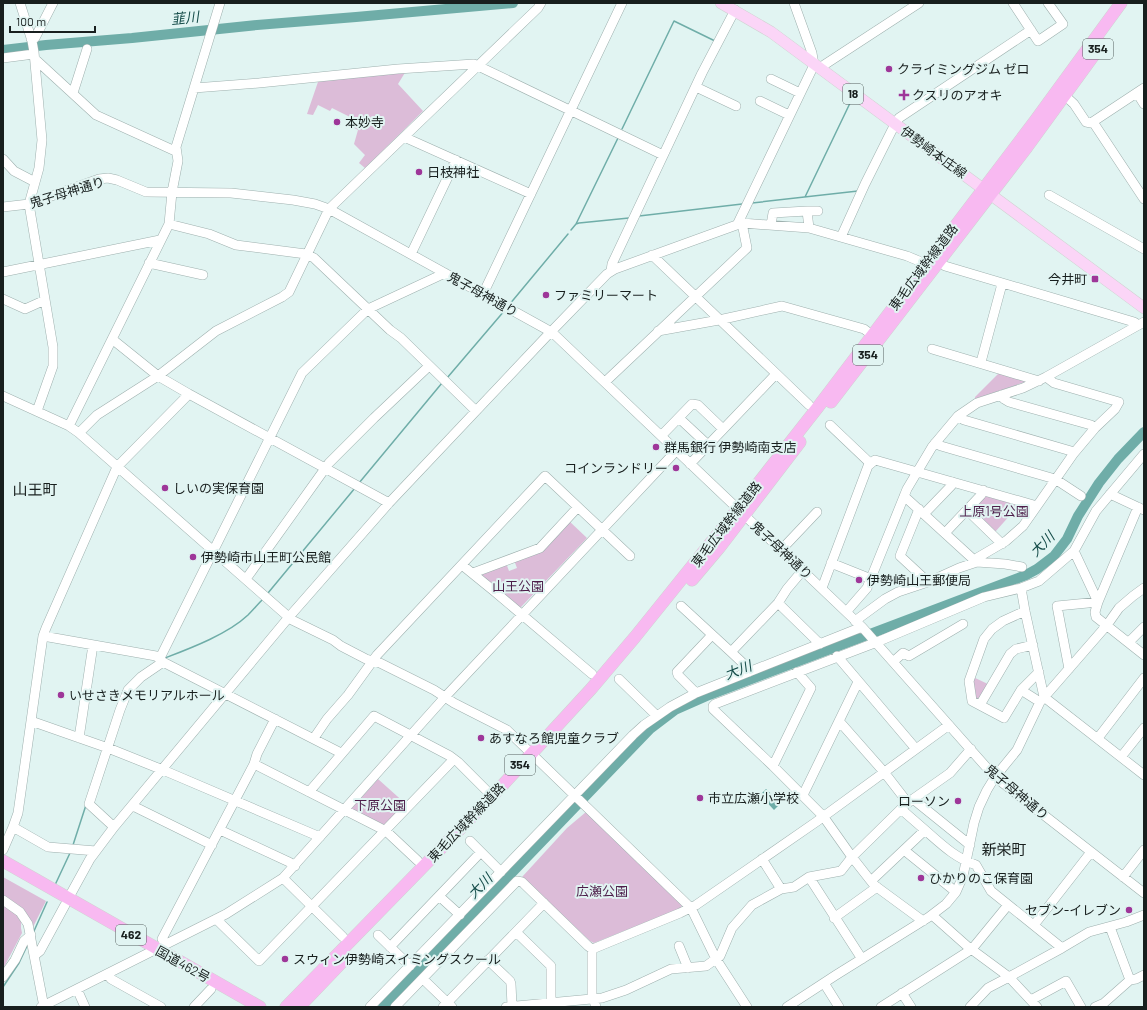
<svg xmlns="http://www.w3.org/2000/svg" width="1147" height="1010" viewBox="0 0 1147 1010" font-family="Barlow,'Noto Sans JP',sans-serif">
<style>
.green{fill:#dcbcd8}
.water{fill:#6fada8}
.lines{fill:none;stroke-linecap:round;stroke-linejoin:round}
.stream{stroke:#6fada8;stroke-width:1.5}
.river{stroke:#6fada8;stroke-width:10}
.minor-casing{stroke:#9eb0ae;stroke-width:10}
.major-casing{stroke:#d1d2d2;stroke-width:12}
.highway-casing{stroke:#d1d2d2;stroke-width:13}
.minor{stroke:#fff;stroke-width:9}
.major{stroke:#fbd5f7;stroke-width:11}
.highway{stroke:#f8b9f1;stroke-width:12}
.poi-dot{fill:#9e3699;stroke:#e1f4f2;stroke-width:1.5}
.labels{text-anchor:middle;stroke-width:4;stroke-linejoin:round;paint-order:stroke}
.shield{fill:#e1f4f2;stroke:#545f5e;stroke-width:1}
.shield-label{font-size:12px;font-weight:bold;fill:#181f1e}
.poi-label{font-size:13px;fill:#181f1e;stroke:#e1f4f2;text-anchor:start}
.street-label{font-size:13px;fill:#181f1e;stroke:#e1f4f2}
.park-label{font-size:13px;fill:#4d1e4a;stroke:#e1f4f2}
.water-label{font-size:14px;font-style:italic;fill:#154c49;stroke:#e1f4f2}
.quarter-label{font-size:15px;fill:#181f1e;stroke:#e1f4f2}
</style>
<rect width="100%" height="100%" fill="#e1f4f2"/>
<path class="green" d="M406,71L398,84L423,111L365,168L359,163L365,155L354,144L358,130L347,124L350,117L332,108L330,111L318,105L313,115L307,114L319,79Z
M1001,371L1031,380L975,399V397Z
M984,494L1021,503L995,532L972,511Z
M568,520L587,538L521,607L518,608L479,576L506,563L509,571L517,568L514,560L540,550Z
M973,677L990,685L981,700L973,698Z
M378,779L407,805L386,827L352,811V808Z
M586,812L682,905L681,908L594,943L590,941L522,877L567,828Z
M3,877L46,901L33,927C26,910 18,906 3,896Z
M3,904L21,918V928L22,933L3,969Z"/>
<path class="water" d="M766,789L781,803L774,810L760,795Z"/>
<g class="lines">
<path class="stream" d="M622,129L674,21L715,41
M805,197L852,99
M752,203L858,191
M639,216L742,204
M576,224L618,138
M571,230L576,224L579,223L629,218
M509,305L568,234
M447,378L505,310
M359,483L442,383
M268,593L355,488
M165,658C191,648 228,634 248,615C253,610 258,604 263,599
M73,845L86,805
M55,885L70,853
M34,931L47,902
M3,987L19,963L27,946"/>
<path class="river" d="M3,50L46,45L132,38L257,25L356,17L513,3
M383,1007L650,729L675,710L709,695L1026,575L1037,569L1054,556L1067,539L1078,516L1099,483L1118,459L1144,432"/>
<defs>
<path id="minor" d="M20,3L32,41L34,52L42,140L39,168L29,204L53,347V366L37,411
M1013,3L1038,41L1063,24L1048,3
M31,39L35,38L53,3
M3,58L34,54
M35,59L96,115L175,151
M820,69L824,65L919,3
M771,79L800,93
M696,87L736,106
M194,88L259,83L398,69L474,64L663,155
M1061,92L1074,104L1086,122L1091,123L1144,88
M73,93L87,49
M1137,93L1144,104
M760,101L789,115
M1093,122L1144,199
M404,137L531,194
M3,159L14,171L35,182
M1049,195L1144,249
M3,207L29,204L99,179L108,178L117,180L146,192L231,193L293,200L315,204L329,209L546,329L556,336L862,627L995,777L1144,893
M807,211H818
M738,223L814,65L812,53L794,3
M169,224L209,234L236,245L306,254L314,258L390,330L401,338L476,411
M771,225L773,213L807,211L809,228
M841,237L865,184L892,130L899,118L1031,30
M411,254L456,160
M652,255L809,405
M149,263L203,275
M945,266L1134,322L1139,325
M611,271L612,264L702,73L735,10
M3,272L160,240
M483,294L622,3
M3,299L25,309L45,300
M658,331L719,320L782,306L864,329L872,335
M112,339L158,376L189,394L389,503
M932,349L1039,381
M981,362L1002,284
M605,382L747,248L742,223
M1001,395L1004,399L1009,402L1091,425L1095,428
M3,396L69,426L79,433L292,620L333,640L341,646L366,659L380,663L434,690L454,703L507,730L691,908L716,959L747,1007
M958,416L964,420L1071,451L1074,453
M679,418L708,445
M830,425L870,463
M69,426L169,224L172,192L178,161L176,147L220,3
M79,433L97,415L158,376L216,331L282,297L289,292L329,209L538,8L541,3
M661,436L692,404L698,405L723,429
M935,443L941,446L1055,479L1081,496
M690,464L776,374
M1110,494L1144,510
M904,496L973,559L977,558L1006,541L1023,526L1074,453L1095,428L1115,409L1119,402L1054,383L1046,377
M1138,507L1098,602L1095,612L1096,617L1144,655
M919,509L900,556L928,582
M967,510L1002,544
M924,514L951,486L953,482
M945,533L981,495L983,490
M781,550L817,512
M977,562L1005,564L1022,567
M831,563L871,579
M462,565L494,591L592,674
M473,573L540,548L578,507
M246,579L329,463L374,418L429,366
M822,588L868,466L875,460L1037,506
M1021,588L1025,611L1044,697L1144,775
M778,603L820,644
M681,606L731,652L747,667L749,672
M847,611L867,588L907,489L932,447L958,416L977,403L1023,388L1046,377L1144,322
M1025,611L1003,621L992,629L984,639L969,681L972,701L1004,718L1021,690L1039,672
M855,621L885,599L898,592L928,582L959,568L977,562V558
M43,636L156,656L163,662L341,753
M1129,642L1144,627
M731,652L778,603L787,589L803,570
M837,656L916,749
M160,658L302,373L368,309L445,273
M894,661L903,653L909,656L963,624
M1069,669L1057,606L1098,602L1074,551
M619,679L657,716
M1021,690L1040,702
M696,693L678,675L677,672L712,635
M980,705L1010,654L1016,649L1033,645
M31,721L108,748L163,770L320,837
M839,721L884,772L908,803
M79,738L93,645
M314,738L327,719L348,695L377,655L545,476L630,556
M1098,738L1144,678
M1121,757L1144,728
M254,764L386,831L418,861
M773,766L811,688L797,672
M309,792L374,716L450,756L458,762L486,790
M803,795L858,682
M913,799L970,845
M133,806L212,845
M902,810L925,830
M13,827L48,847L96,851
M114,827L89,804L120,710L128,690L141,677L163,662
M220,830L289,862L295,866
M470,841L501,872
M3,850L13,827L18,813L43,636L46,628L117,467L189,394
M904,850L956,892
M762,859L781,889
M1123,877L1144,850
M283,878L343,937
M871,881L925,830C941,844 955,858 976,865L991,891L1062,948L1089,932L1126,922L1144,915
M439,896L460,915
M68,899L90,859L114,827L289,617L389,503L545,338L607,274L615,269L742,223L809,228L907,256L919,261
M3,900L20,912L28,924L44,1007
M932,915L967,946L1009,977L988,988L970,1007
M834,918L877,887
M216,919L259,961L454,759
M923,921L874,885L852,857L823,816L773,766L713,709V706L715,704L877,642L984,597L1021,588L1039,581L1074,551L1096,511L1144,454
M1034,925L1091,852
M516,932L551,966V1002
M378,935L410,966
M162,939L254,764L257,754L275,719
M679,946L688,968
M390,947L481,852
M592,949V995L596,1007
M35,955L40,951L65,905
M862,959L809,877L841,871L852,857L906,804L950,773L971,749
M488,960L510,981L511,984L512,1006
M107,974L111,979L161,1007
M3,977L15,960L24,941L31,935
M423,979L452,1007
M1130,980L1136,979L1144,975
M824,983L839,1007
M77,989L85,1007
M902,993L911,1007
M1031,1000L1066,981L1081,1007
M41,1007L226,914L283,878L445,697L676,451
M194,1007L211,989
M370,1007L633,735L644,725L670,707L696,693L862,627
M395,1007L517,881L522,882L588,946L592,949L595,948L680,913L696,905L816,822L949,725
M443,1007L544,903
M506,1007L602,998L626,990L671,969L706,966L720,956L732,928L752,905L781,889L794,887L809,877
M787,1007L836,975L929,917L946,904L956,892L963,876L974,823L979,807L987,790L995,777L1017,750L1040,702L1107,625L1119,608L1133,596L1144,588
M881,1007L972,949L1008,905
M1037,1007L1009,977L1062,948
M1095,1007L1104,1003L1130,980L1110,927"/>
<path id="major" d="M721,3L771,32L1144,308"/>
<path id="highway" d="M831,402L1027,147L1102,44
M692,580L719,548L800,442
M3,861L260,1007
M286,1007L499,789L591,689L635,637L738,509L818,407L1035,121L1121,3
M299,1007L342,962"/>
</defs>
<use href="#minor" class="minor-casing"/>
<use href="#major" class="major-casing"/>
<use href="#highway" class="highway-casing"/>
<use href="#minor" class="minor"/>
<use href="#major" class="major"/>
<use href="#highway" class="highway"/>
</g>
<g class="poi-dot">
<circle cx="889" cy="69" r="4"/>
<path d="M902 89h4v4h4v4h-4v4h-4v-4h-4v-4h4z"/>
<circle cx="337" cy="122" r="4"/>
<circle cx="419" cy="172" r="4"/>
<rect x="1091" y="275" width="8" height="8" rx="2"/>
<circle cx="546" cy="295" r="4"/>
<circle cx="656" cy="447" r="4"/>
<circle cx="676" cy="468" r="4"/>
<circle cx="165" cy="488" r="4"/>
<circle cx="193" cy="557" r="4"/>
<circle cx="859" cy="580" r="4"/>
<circle cx="61" cy="695" r="4"/>
<circle cx="481" cy="738" r="4"/>
<circle cx="700" cy="798" r="4"/>
<circle cx="958" cy="801" r="4"/>
<circle cx="921" cy="878" r="4"/>
<circle cx="1129" cy="910" r="4"/>
<circle cx="285" cy="959" r="4"/>
</g>
<g class="labels">
<g class="shield">
<rect x="1083" y="39" width="30" height="20" rx="3"/>
<rect x="843" y="84" width="20" height="20" rx="3"/>
<rect x="853" y="345" width="30" height="20" rx="3"/>
<rect x="505" y="755" width="30" height="20" rx="3"/>
<rect x="116" y="925" width="30" height="20" rx="3"/>
</g>
<g class="shield-label">
<text x="1098" y="53">354</text>
<text x="853" y="98">18</text>
<text x="868" y="359">354</text>
<text x="520" y="769">354</text>
<text x="131" y="939">462</text>
</g>
<g class="poi-label">
<text x="897" y="74">クライミングジム ゼロ</text>
<text x="912" y="100">クスリのアオキ</text>
<text x="345" y="127">本妙寺</text>
<text x="427" y="177">日枝神社</text>
<text x="1087" y="284" text-anchor="end">今井町</text>
<text x="554" y="300">ファミリーマート</text>
<text x="664" y="452">群馬銀行 伊勢崎南支店</text>
<text x="668" y="473" text-anchor="end">コインランドリー</text>
<text x="173" y="493">しいの実保育園</text>
<text x="201" y="562">伊勢崎市山王町公民館</text>
<text x="867" y="585">伊勢崎山王郵便局</text>
<text x="69" y="700">いせさきメモリアルホール</text>
<text x="489" y="743">あすなろ館児童クラブ</text>
<text x="708" y="803">市立広瀬小学校</text>
<text x="950" y="806" text-anchor="end">ローソン</text>
<text x="929" y="883">ひかりのこ保育園</text>
<text x="1121" y="915" text-anchor="end">セブン-イレブン</text>
<text x="293" y="964">スウィン伊勢崎スイミングスクール</text>
</g>
<g class="street-label">
<text transform="translate(934 152) rotate(36)" y="5">伊勢崎本庄線</text>
<text transform="translate(67 192) rotate(-17)" y="5">鬼子母神通り</text>
<text transform="translate(923 267) rotate(-53)" y="5">東毛広域幹線道路</text>
<text transform="translate(483 294) rotate(29)" y="5">鬼子母神通り</text>
<text transform="translate(726 524) rotate(-52)" y="5">東毛広域幹線道路</text>
<text transform="translate(782 550) rotate(43)" y="5">鬼子母神通り</text>
<text transform="translate(1017 792) rotate(40)" y="5">鬼子母神通り</text>
<text transform="translate(466 822) rotate(-46)" y="5">東毛広域幹線道路</text>
<text transform="translate(183 964) rotate(29)" y="5">国道462号</text>
</g>
<g class="park-label">
<text x="994" y="516">上原1号公園</text>
<text x="518" y="591">山王公園</text>
<text x="380" y="810">下原公園</text>
<text x="602" y="896">広瀬公園</text>
</g>
<g class="water-label">
<text transform="translate(185 18) rotate(-6)" y="5">韮川</text>
<text transform="translate(1042 544) rotate(-45)" y="5">大川</text>
<text transform="translate(738 670) rotate(-21)" y="5">大川</text>
<text transform="translate(480 886) rotate(-46)" y="5">大川</text>
</g>
<g class="quarter-label">
<text x="35" y="495">山王町</text>
<text x="1004" y="855">新栄町</text>
</g>
</g>
<rect width="1147" height="1010" fill="none" stroke="#181f1e" stroke-width="8"/>
<path d="M10 26v6h85v-6" fill="none" stroke="#181f1e" stroke-width="2"/>
<text x="16" y="26" font-size="12" fill="#181f1e" stroke="#e1f4f2" stroke-width="3" paint-order="stroke">100 m</text>
</svg>
